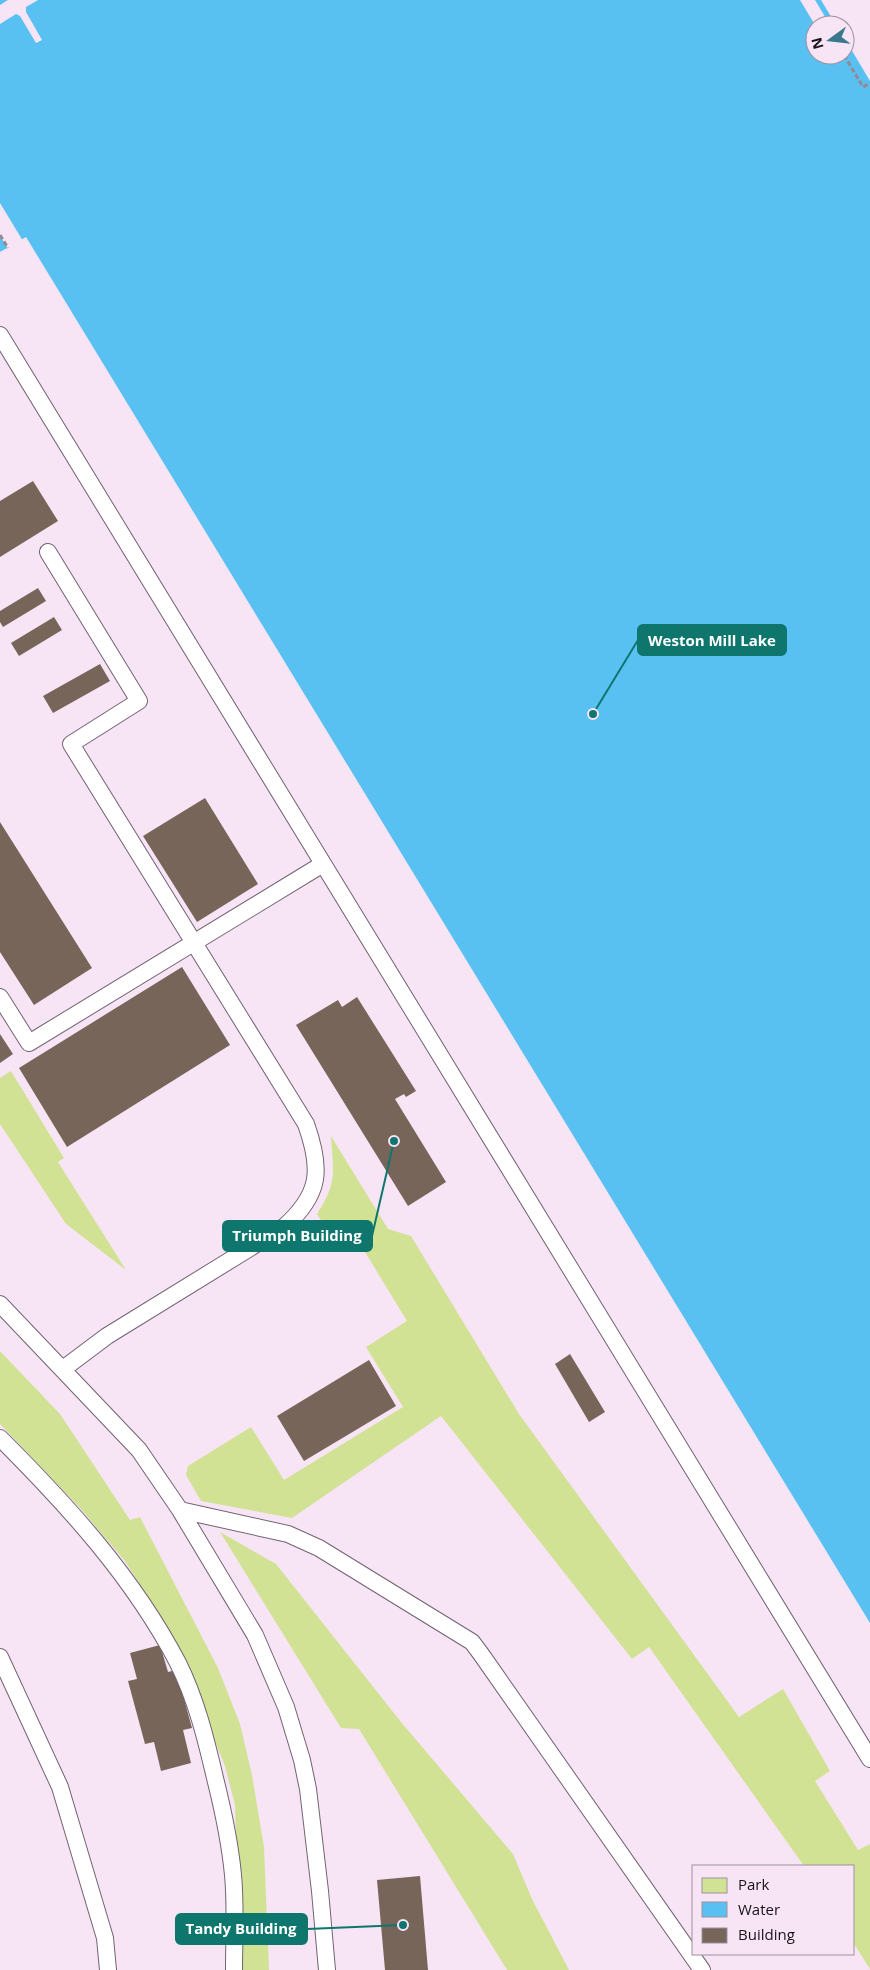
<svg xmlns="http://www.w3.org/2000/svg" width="870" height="1970" viewBox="0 0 870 1970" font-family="'Open Sans',sans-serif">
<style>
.green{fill:#d1e295}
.water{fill:#59c1f1}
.pier{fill:#f7e5f6}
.building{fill:#78655a}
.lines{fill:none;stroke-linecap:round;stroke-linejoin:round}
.lane-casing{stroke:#726371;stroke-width:18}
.path{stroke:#958995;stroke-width:3;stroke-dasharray:5 2.5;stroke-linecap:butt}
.lane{stroke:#fff;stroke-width:16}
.leader{fill:none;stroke:#0f766e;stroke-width:2}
.callout-dot{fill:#0f766e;stroke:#f7e5f6;stroke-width:2}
.callout{fill:#0f766e;stroke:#0f766e;stroke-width:2}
.callout-label{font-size:15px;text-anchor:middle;font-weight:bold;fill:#fff}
</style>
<rect width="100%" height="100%" fill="#f7e5f6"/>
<path class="green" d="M11,1071L64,1158L58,1162L126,1270L66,1224L0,1124V1078Z
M331,1136L388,1229L411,1236L519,1414L739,1717L783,1689L830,1771L815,1781L858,1850L870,1844V1969L854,1944V1866H804L649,1647L632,1659L441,1416L292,1518L201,1501L186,1475L188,1466L251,1427L284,1480L403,1407L366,1347L407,1321L346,1221L328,1231L317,1214C338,1182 333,1172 331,1136Z
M0,1351L60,1414L130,1520L140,1517L218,1668L240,1724L252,1775L264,1847L269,1970H240L235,1805L225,1766L187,1673L160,1616L125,1561L80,1508L0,1424Z
M220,1532L276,1564L401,1722L513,1854L532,1899L569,1970H507L359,1729L341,1728Z"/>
<path class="water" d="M0,0H821L836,25H815V55H845V39L870,81V1623L26,237L0,252Z"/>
<path class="pier" d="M8,0H38L26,7V12L42,40L36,43L20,16L16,14L0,24V5Z
M800,0H815L830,25H815Z
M0,203L23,241L9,250L0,236Z"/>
<path class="building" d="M33,481L58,521L0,557V501Z
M38,588L46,601L3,627L0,622V611Z
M54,617L62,630L19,656L11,643Z
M100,664L110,681L53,713L43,696Z
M205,798L258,884L197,922L143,836Z
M0,822L92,968L34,1005L0,952Z
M182,967L230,1045L67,1147L19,1068Z
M357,997L416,1091L406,1097L404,1094L395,1099L446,1182L408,1206L296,1025L338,1000L342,1007Z
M0,1034L13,1054L0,1063Z
M570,1354L605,1412L589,1422L555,1364Z
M369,1360L396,1406L304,1461L277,1416Z
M160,1645L168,1672L176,1670L192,1728L183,1730L191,1763L161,1771L154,1742L145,1744L128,1681L137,1679L130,1653Z
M420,1876L428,1970H385L377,1880Z"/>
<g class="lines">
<defs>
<path id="lane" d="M0,335L870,1759
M48,552L139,701L71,744L306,1124C322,1169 321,1194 284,1227L107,1336L63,1369
M0,997L29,1043L323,864
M0,1304L139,1450L180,1510L255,1635L286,1707L302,1760L308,1789L320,1891L327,1970
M0,1438C68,1506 133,1577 178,1663C196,1699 206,1739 215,1778C223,1810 230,1843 233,1875C236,1906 234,1939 234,1970
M180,1510L288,1534L319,1548L472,1642L481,1654L702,1970
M0,1657L60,1787L105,1938L108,1970"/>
</defs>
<use href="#lane" class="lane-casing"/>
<path class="path" d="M844,55L863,87L870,83
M0,235L8,248"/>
<use href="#lane" class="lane"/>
</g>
<path class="leader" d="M593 714L638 640M394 1141L372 1236M403 1925L307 1929"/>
<g class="callout-dot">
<circle cx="593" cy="714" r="5"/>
<circle cx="394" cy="1141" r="5"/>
<circle cx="403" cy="1925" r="5"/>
</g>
<g class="callout">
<rect x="638" y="625" width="148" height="30" rx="5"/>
<rect x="223" y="1221" width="149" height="30" rx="5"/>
<rect x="176" y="1914" width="131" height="30" rx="5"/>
</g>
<g class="callout-label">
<text x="712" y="646">Weston Mill Lake</text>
<text x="297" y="1241">Triumph Building</text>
<text x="241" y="1934">Tandy Building</text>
</g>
<rect x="692" y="1865" width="162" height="90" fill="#f7e5f6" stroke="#9e919d"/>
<rect x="702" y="1878" width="25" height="15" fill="#d1e295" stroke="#9e919d"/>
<text x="738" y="1890" font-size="15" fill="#181218">Park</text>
<rect x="702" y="1902" width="25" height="15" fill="#59c1f1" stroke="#9e919d"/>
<text x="738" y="1915" font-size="15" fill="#181218">Water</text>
<rect x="702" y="1928" width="25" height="15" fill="#78655a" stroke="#9e919d"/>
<text x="738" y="1940" font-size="15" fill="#181218">Building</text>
<g transform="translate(830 40) rotate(255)"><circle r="24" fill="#f7e5f6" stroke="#9e919d"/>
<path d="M0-4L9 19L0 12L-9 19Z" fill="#39788d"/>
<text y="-8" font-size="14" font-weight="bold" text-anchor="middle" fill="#181218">N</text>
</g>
</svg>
